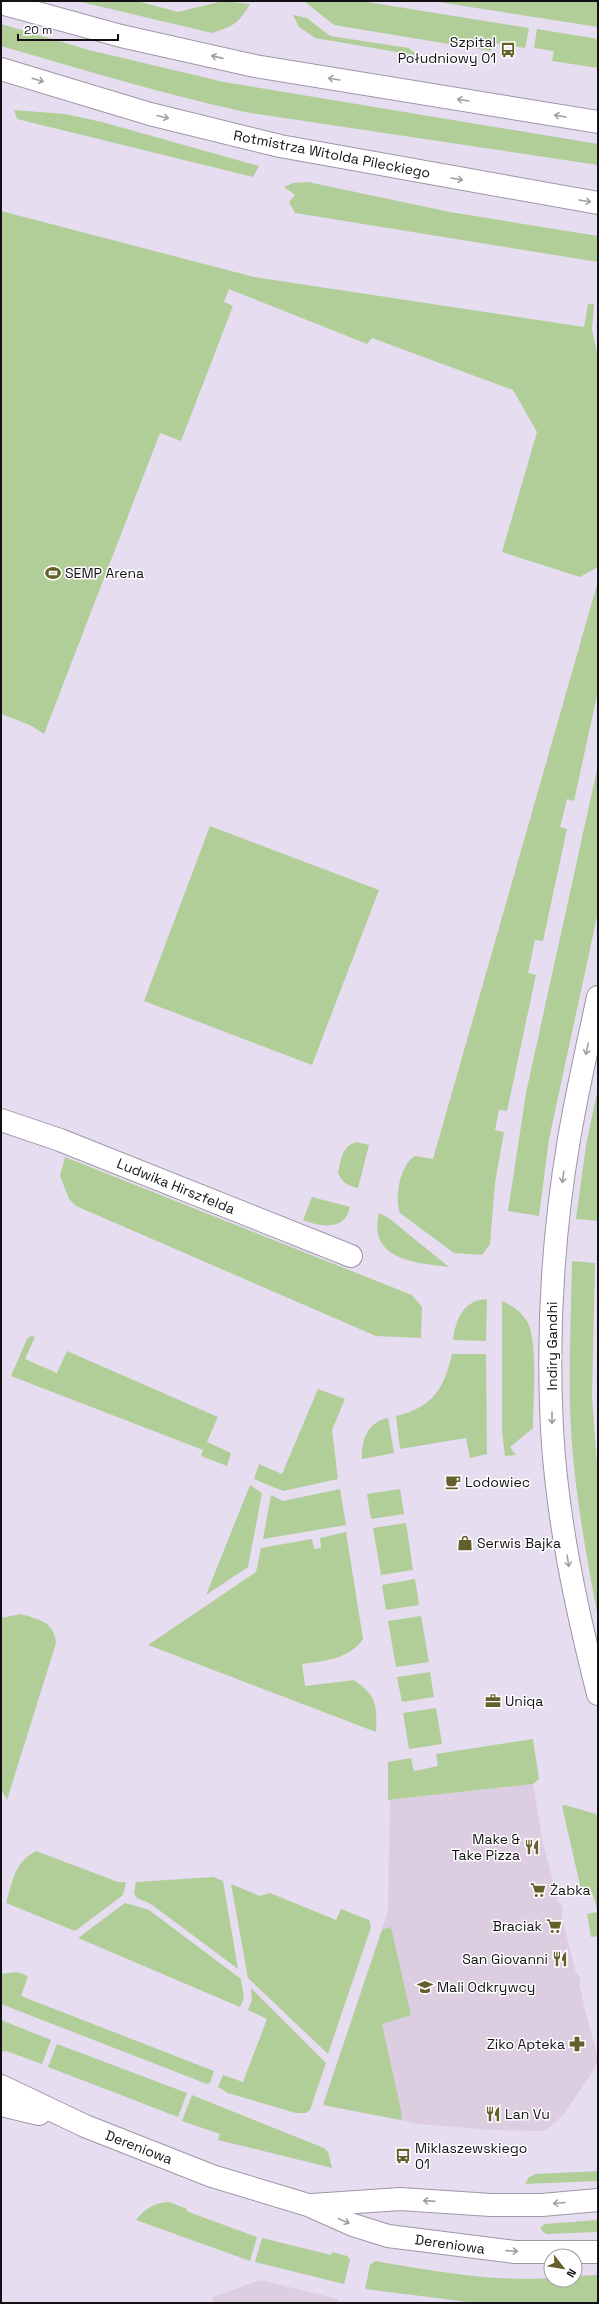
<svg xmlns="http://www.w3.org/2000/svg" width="599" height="2304" viewBox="0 0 599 2304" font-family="'Space Grotesk',sans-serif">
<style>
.commercial{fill:#ddcde0}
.green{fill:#b1ce99}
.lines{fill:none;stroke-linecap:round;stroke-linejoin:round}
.minor-casing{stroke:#9e96a7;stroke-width:24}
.tertiary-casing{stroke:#9e96a7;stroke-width:24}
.secondary-casing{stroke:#9e96a7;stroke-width:24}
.minor{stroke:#fff;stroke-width:22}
.tertiary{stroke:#fff;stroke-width:22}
.secondary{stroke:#fff;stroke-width:22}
.oneway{stroke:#a19fa2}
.labels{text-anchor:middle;stroke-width:3;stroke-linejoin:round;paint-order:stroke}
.poi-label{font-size:14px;fill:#131016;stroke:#fff;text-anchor:start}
.street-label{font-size:14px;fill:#131016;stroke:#fff}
</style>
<rect width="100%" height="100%" fill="#e6ddf0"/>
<path class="commercial" d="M533,1784L543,1844L559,1903H561L563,1912L561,1913L563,1922L576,1973H578L581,1981L579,1982L585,2010L598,2057V2061L589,2077L563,2115L545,2131L492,2130L419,2124L323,2105L388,1911L390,1800Z
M260,2280L338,2299V2303H212L213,2297Z"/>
<path class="green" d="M77,1H137L178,12L223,1L250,4C238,24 234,26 212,33Z
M304,1H361L529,28L525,48L493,43L491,51L334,25Z
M432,1H598V27Z
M293,15L307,18L330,36L409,48L415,53L414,55L315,38L299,27Z
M1,24L89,50L224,82L598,144V165L250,113C166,95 84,70 1,46Z
M537,29L598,39V68L552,61L554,51L534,48Z
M14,110L65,114L102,122L259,166L253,177L17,119Z
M308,182L450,212L598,236V262L295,213L289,202L295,195L284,187L293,183Z
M1,211L254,277L584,327L588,304H594L592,329L598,357V567L580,577L502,552L537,432L513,390L372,338L367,344L229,289L224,302L233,306L181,441L160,433L44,734L30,725L1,714Z
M598,581V691L574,801L567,799L560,827L567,829L543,941L535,940L528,973L536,975L507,1111L499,1110L495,1130L504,1132L495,1183L490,1244L482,1255L454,1253L400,1213C394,1198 400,1165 415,1156L433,1159Z
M598,765V912L549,1139L539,1216L508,1211L526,1093Z
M210,826L379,890L312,1065L144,1001Z
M598,1088V1221L576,1219L586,1145Z
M357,1142L369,1145L358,1188C346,1185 343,1183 338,1173C341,1160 342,1145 357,1142Z
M65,1157L412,1295L422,1307L421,1338L376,1336L76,1206L69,1199L60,1176Z
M312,1197L350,1207C345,1231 320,1227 303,1220Z
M379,1213L390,1219L449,1267C417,1263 367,1260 379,1213Z
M572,1261L595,1263L592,1397L598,1478V1618C585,1548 572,1478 570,1407C569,1359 571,1310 572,1261Z
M487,1299L486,1341L453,1340C456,1319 463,1300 487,1299Z
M502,1301C513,1306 522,1312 528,1323C538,1344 533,1403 533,1428L510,1447L516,1455L505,1456L502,1431Z
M31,1336L35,1337L25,1359L57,1373L67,1351L218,1417L207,1442L231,1453L227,1466L201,1456L203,1450L11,1376L27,1339Z
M452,1354H486L487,1454L470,1458L466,1438L400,1449L396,1416C433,1407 444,1389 452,1354Z
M318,1389L345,1399L332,1430L338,1479L283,1491L254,1479L259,1464L282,1474Z
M388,1418L394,1453L362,1459C361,1440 368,1422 388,1418Z
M250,1485L262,1493L248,1567L206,1595Z
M340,1489L346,1525L263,1539L271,1495L283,1501Z
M400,1489L404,1514L371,1519L367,1494Z
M406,1523L413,1570L381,1575L373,1528Z
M346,1532L363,1639C350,1659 324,1661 302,1664L305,1686L354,1680C377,1696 377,1704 376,1732L148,1645L256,1572L261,1548L312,1539L314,1549L321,1548L320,1538Z
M415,1579L419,1605L386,1610L382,1585Z
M21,1614C39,1620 54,1621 56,1643L7,1800L1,1789V1618Z
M421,1616L429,1662L396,1667L388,1621Z
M430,1672L434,1697L402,1702L397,1677Z
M436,1708L442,1744L409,1749L403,1713Z
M533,1739L539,1779L533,1784L388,1800V1762L411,1758L414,1771L438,1766L436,1754Z
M565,1805L596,1814L598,1822V1936L591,1937L587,1914L598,1912L592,1892L582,1894L562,1806Z
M36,1851L118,1882H126L123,1895L75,1931L6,1903C13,1880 14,1863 36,1851Z
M213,1877L223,1881L238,1969L151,1904L137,1898L134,1893L136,1882Z
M231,1884L260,1896L270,1893L336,1920L341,1909L369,1920L371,1927L328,2054L248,1978Z
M125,1903L149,1910L241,1979L244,1998L240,2007L78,1938Z
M391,1927L411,2015L382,2024L402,2115L401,2120L323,2105L382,1930Z
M17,1972L28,1976L21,1996L214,2071L210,2083L207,2084L1,2004V1974Z
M251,1988L326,2063L310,2110L306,2113H296L228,2093L218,2087L223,2075L243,2082L267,2019L248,2010L252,2000Z
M1,2020L51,2040L42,2064L6,2051L1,2052Z
M57,2044L187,2093L178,2117L48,2067Z
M192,2095L324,2148L328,2152L332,2168L218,2140L220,2134L182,2121Z
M598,2171V2181L525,2184L529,2177L536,2174Z
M169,2202L187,2209L186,2211L257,2237L250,2261L136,2220C146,2208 153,2203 169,2202Z
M598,2220V2232L546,2234L541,2230V2227L545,2224Z
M262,2238L331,2255L332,2252L347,2256L350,2260L344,2284L255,2262Z
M375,2261C433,2271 493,2282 551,2278V2280H575V2276L598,2275V2303H476L365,2289L370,2265Z"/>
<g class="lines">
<defs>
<path id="minor" d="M1,1120L60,1140L351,1256
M1,2086L85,2126L212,2176L308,2205L353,2225L388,2236L515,2252H598
M1,2105L39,2114
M312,2205L400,2199L491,2205H542L598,2200"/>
<path id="tertiary" d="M598,997C588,1044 577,1092 569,1139C553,1234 547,1333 552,1429C557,1519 576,1607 598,1694"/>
<path id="secondary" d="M1,3L121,36L255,66L598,122
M1,69L150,114L280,146L598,203"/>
</defs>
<use href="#minor" class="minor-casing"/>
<use href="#tertiary" class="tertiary-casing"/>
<use href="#secondary" class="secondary-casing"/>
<use href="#minor" class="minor"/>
<use href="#tertiary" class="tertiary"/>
<use href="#secondary" class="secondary"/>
</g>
<defs><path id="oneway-shaft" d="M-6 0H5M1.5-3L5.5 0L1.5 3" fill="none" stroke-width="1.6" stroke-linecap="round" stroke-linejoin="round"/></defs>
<g class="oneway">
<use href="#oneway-shaft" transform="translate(217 57) rotate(-167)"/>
<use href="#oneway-shaft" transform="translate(334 79) rotate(-171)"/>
<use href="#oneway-shaft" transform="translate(38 80) rotate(17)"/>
<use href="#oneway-shaft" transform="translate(463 100) rotate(-171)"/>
<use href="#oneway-shaft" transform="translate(560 116) rotate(-170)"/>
<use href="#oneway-shaft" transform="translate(163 117) rotate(14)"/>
<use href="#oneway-shaft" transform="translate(457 179) rotate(10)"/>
<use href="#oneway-shaft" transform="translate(585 201) rotate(9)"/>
<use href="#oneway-shaft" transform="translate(587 1049) rotate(102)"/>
<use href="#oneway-shaft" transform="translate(563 1177) rotate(98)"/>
<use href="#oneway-shaft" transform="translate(552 1418) rotate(90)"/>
<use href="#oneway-shaft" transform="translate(568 1561) rotate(81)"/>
<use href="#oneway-shaft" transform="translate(429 2201) rotate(-176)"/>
<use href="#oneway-shaft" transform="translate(559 2203) rotate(175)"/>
<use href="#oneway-shaft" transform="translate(344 2221) rotate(23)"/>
<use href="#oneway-shaft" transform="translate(512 2251) rotate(4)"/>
</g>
<defs>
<symbol id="bus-bare" viewBox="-9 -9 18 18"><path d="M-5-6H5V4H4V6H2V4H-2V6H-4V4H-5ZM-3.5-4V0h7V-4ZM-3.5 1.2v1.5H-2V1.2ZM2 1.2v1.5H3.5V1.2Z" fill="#655f2c" stroke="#fff" stroke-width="2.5" paint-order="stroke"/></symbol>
<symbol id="stadium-bare" viewBox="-9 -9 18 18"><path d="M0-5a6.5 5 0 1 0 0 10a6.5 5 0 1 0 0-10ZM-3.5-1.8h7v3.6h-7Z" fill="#655f2c" stroke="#fff" stroke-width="2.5" paint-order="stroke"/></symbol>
<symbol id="cafe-bare" viewBox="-9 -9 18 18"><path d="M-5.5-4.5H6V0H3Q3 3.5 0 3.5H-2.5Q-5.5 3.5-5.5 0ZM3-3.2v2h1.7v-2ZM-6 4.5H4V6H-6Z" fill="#655f2c" stroke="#fff" stroke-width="2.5" paint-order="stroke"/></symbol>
<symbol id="shop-bare" viewBox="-9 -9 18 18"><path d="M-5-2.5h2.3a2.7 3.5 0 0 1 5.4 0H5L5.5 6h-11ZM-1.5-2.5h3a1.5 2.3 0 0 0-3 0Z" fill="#655f2c" stroke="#fff" stroke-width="2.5" paint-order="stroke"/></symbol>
<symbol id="office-bare" viewBox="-9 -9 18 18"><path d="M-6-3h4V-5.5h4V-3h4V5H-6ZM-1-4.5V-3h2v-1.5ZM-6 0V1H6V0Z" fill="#655f2c" stroke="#fff" stroke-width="2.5" paint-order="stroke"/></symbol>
<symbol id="restaurant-bare" viewBox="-9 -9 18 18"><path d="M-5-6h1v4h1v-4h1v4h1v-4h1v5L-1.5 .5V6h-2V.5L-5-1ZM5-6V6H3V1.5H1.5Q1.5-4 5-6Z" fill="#655f2c" stroke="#fff" stroke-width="2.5" paint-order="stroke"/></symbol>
<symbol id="supermarket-bare" viewBox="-9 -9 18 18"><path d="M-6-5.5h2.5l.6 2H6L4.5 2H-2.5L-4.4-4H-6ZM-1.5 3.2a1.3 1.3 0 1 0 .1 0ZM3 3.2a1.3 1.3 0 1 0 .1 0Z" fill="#655f2c" stroke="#fff" stroke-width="2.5" paint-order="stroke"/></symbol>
<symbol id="school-bare" viewBox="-9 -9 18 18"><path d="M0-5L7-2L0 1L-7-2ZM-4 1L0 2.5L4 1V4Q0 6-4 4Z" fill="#655f2c" stroke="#fff" stroke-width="2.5" paint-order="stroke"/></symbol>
<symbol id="pharmacy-bare" viewBox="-9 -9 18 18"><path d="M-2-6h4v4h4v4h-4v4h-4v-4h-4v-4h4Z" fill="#655f2c" stroke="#fff" stroke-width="2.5" paint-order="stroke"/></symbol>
</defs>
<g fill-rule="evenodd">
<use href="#bus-bare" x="497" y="39" width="22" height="22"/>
<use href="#stadium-bare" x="42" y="562" width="22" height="22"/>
<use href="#cafe-bare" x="442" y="1471" width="22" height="22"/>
<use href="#shop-bare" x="454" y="1532" width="22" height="22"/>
<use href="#office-bare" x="482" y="1690" width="22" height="22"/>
<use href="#restaurant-bare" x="521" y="1836" width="22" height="22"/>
<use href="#supermarket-bare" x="527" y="1879" width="22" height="22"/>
<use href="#supermarket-bare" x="543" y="1915" width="22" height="22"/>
<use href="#restaurant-bare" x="549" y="1948" width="22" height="22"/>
<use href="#school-bare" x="414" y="1976" width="22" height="22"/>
<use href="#pharmacy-bare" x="566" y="2033" width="22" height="22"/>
<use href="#restaurant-bare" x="482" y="2103" width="22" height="22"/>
<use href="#bus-bare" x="392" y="2145" width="22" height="22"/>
</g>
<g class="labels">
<g class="poi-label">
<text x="496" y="47" text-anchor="end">Szpital<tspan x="496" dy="16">Południowy 01</tspan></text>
<text x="65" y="578">SEMP Arena</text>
<text x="465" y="1487">Lodowiec</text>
<text x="477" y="1548">Serwis Bajka</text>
<text x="505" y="1706">Uniqa</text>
<text x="520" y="1844" text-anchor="end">Make &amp;<tspan x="520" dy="16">Take Pizza</tspan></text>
<text x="550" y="1895">Żabka</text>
<text x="542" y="1931" text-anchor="end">Braciak</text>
<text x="548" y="1964" text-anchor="end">San Giovanni</text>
<text x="437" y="1992">Mali Odkrywcy</text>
<text x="565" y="2049" text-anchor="end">Ziko Apteka</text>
<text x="505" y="2119">Lan Vu</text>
<text x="415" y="2153">Miklaszewskiego<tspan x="415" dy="16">01</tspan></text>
</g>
<g class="street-label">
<text transform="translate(332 154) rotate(11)" y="5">Rotmistrza Witolda Pileckiego</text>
<text transform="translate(176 1186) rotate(22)" y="5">Ludwika Hirszfelda</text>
<text transform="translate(552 1346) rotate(-90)" y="5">Indiry Gandhi</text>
<text transform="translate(139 2147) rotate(21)" y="5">Dereniowa</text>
<text transform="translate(450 2244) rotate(8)" y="5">Dereniowa</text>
</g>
</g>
<rect width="599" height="2304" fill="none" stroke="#131016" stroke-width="4"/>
<g transform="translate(563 2268) rotate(121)"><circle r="19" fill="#ffffff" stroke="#a19fa2"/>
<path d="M0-3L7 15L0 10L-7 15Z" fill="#655f2c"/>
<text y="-6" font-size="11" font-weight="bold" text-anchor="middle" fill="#131016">N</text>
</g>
<path d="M18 34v6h100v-6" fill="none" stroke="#131016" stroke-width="2"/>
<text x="24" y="34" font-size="12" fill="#131016" stroke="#ffffff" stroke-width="3" paint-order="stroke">20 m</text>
</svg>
